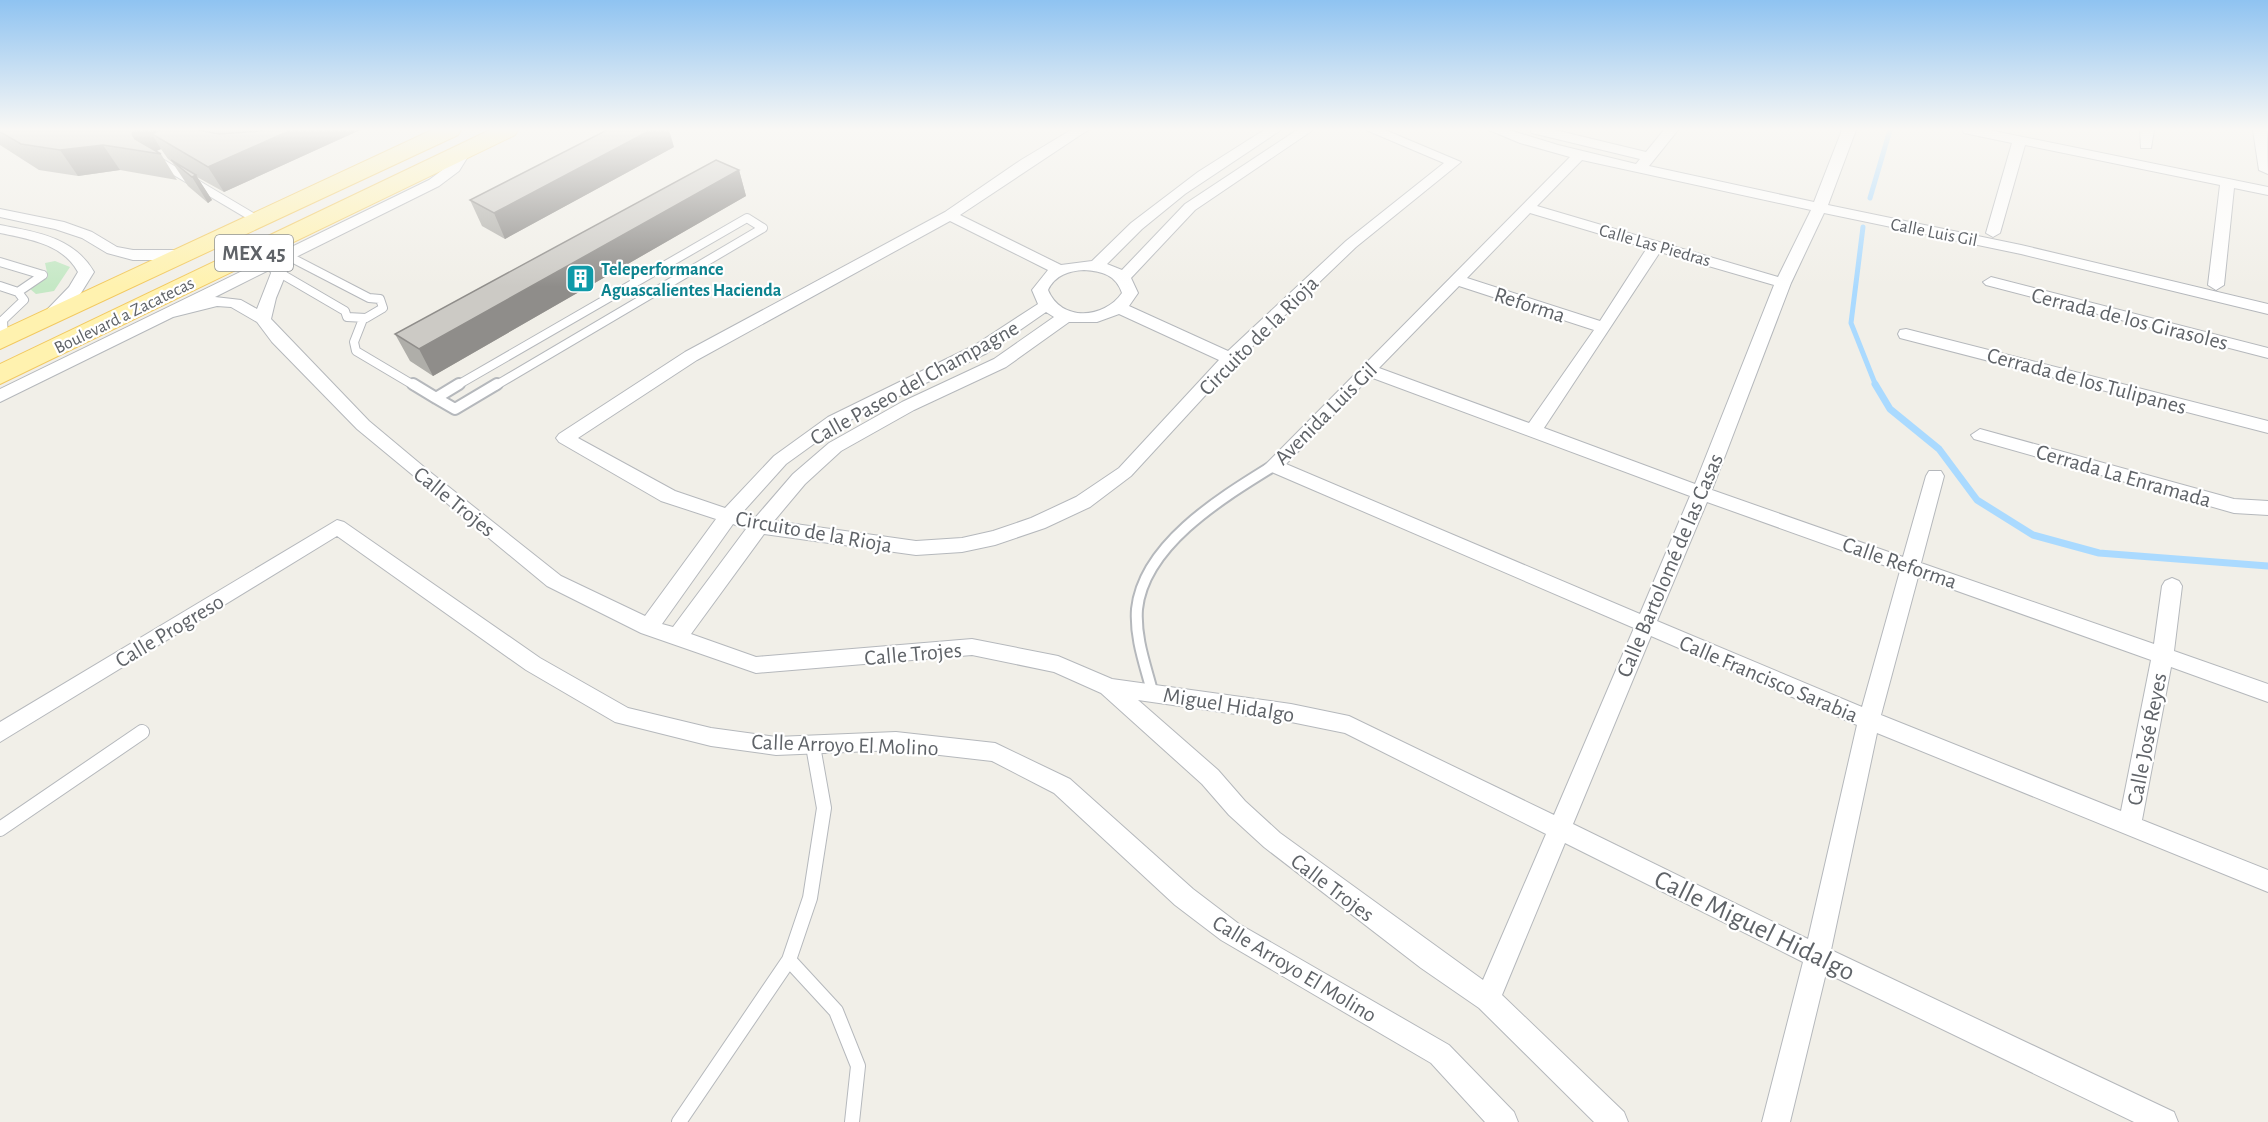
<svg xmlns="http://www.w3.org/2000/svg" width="2268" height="1122" viewBox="0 0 2268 1122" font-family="'Alegreya Sans',sans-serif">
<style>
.green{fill:#c5e8c5}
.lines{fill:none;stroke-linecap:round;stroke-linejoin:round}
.stream-far1{stroke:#aadaff;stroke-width:5}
.stream{stroke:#aadaff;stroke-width:7}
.lane-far2-casing{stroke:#b5b8bc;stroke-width:10}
.lane-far1-casing{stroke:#b5b8bc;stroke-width:14}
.lane-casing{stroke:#b5b8bc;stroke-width:16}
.street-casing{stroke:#b5b8bc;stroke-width:2}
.primary-casing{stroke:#f2c960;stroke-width:2}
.lane-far2{stroke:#fff;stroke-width:8}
.lane-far1{stroke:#fff;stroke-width:10}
.lane{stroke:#fff;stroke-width:14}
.street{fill:#fff;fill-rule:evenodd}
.primary{fill:#fff2af;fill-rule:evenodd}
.wall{fill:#afaea9}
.shaded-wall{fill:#8f8d8a}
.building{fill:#cccac5;stroke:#8f8d8a;stroke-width:1.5}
.labels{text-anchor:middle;stroke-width:4.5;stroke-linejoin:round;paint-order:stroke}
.far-street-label{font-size:18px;fill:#5f6368;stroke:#fff}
.far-culture-label{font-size:18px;font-weight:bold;fill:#0d838f;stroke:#fff;text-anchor:start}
.shield{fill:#fff;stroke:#8f9295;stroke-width:1.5}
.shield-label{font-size:21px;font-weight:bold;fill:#5f6368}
.street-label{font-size:22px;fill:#5f6368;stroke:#fff}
.near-street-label{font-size:27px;fill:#5f6368;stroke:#fff}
</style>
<rect width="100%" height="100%" fill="#f1efe8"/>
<path class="green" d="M55,261L70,267L54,291L36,294L29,288L48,277L45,263Z"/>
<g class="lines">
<path class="stream-far1" d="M1870,198L1890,130
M1863,227L1851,323L1876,386"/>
<path class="stream" d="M1875,384L1890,409L1939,449L1977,500L2033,535L2099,553L2268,566"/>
<defs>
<path id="lane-far2" d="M158,161L259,221
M0,262L43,275
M273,269L345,311L347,317L366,318L383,308L380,299L369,298L286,255
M0,286L18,292
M363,319L354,342L356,351L415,386
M4,339L3,320L24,300L18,292L43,275
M456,386L747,218L763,228L495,386"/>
<path id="lane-far1" d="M413,384L436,398
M436,398L455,409L497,384
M436,398L459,384
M1152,691C1145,664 1135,638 1137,609C1144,544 1223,497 1273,466"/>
<path id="lane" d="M0,829L142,732
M789,960L836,1011L858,1066L852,1122
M679,1122L789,960L810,898L824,808L813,746"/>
<path id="street" d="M1071,130H1088L960,215L1061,265L1092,261L1131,223L1198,172L1264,130H1281L1185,194L1142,229L1107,264L1122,270L1185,204L1297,130H1313L1195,210L1131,278L1138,293L1129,306L1228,351L1346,241L1444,163L1366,130H1385L1461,162L1356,247L1236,362L1131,476L1090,507L1045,528L995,545L962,552L916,555L764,534L691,634L756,657L972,639L1058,656L1112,679L1291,704L1349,716L1554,815L1634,628L1267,470L1264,466L1570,157L1520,143L1489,130H1509L1558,145L1636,164L1640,159L1532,133L1530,130H1555L1646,152L1664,130H1678L1649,166L1814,202L1842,130H1856L1828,205L2021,245L2268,304V314L2021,254L1824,213L1791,283L1712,490L1903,557L1926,476L1929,471H1941L1944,476L1921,563L2154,644L2162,586L2165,581L2172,578L2179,581L2182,586L2174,651L2268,684V702L2171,667L2142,820L2268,870V892L1877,733L1831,950L2174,1112L2178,1122H2134L1826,973L1790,1122H1762L1803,962L1565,843L1502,995L1624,1112L1628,1122H1594L1479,1008L1421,968L1264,847L1229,815L1202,784L1101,693L1054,672L972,655L756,673L641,633L547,586L357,429L272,342L257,322L231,307L217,306L173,317L0,402V389L429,180L449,165L460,147H470L472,150L459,171L439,186L292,259L276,298L271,319L369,421L430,472L561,576L645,616L716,519L661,501L559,442L556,438L559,434L685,352L945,212L1021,160ZM1582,160L1811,210L1778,277L1537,206ZM1530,213L1647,248L1600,321L1467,278ZM950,221L1048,270L1032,290L1038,304L975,345L828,417L774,456L725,508L675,491L578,438L697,360ZM1660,252L1774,285L1695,484L1544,428ZM273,268L257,309L241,300L215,297ZM1084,270C1102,271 1116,275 1122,293C1104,319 1061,322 1048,290C1055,275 1069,271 1084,270ZM1459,286L1594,330L1529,423L1379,368ZM1046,312L1054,317L994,359L902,402L829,443L793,474L755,518L742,513L786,464L840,425L987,353ZM1119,314L1219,360L1119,468L1076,497L1031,518L993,531L962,538L916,541L774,521L805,484L841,451L914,410L1006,367L1069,322H1097ZM1370,377L1690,496L1640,614L1286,464ZM1707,502L1900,571L1862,707L1657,621ZM733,524L746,529L673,627L662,624ZM1918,577L2151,660L2121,811L1881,715ZM1651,636L1857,725L1808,939L1573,824ZM1138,700L1291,722L1345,733L1546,834L1483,980L1280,833L1245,801L1218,770Z
M1962,130H1989L2268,187V195L2234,188L2224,285L2216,290L2208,285L2220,185L2025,145L2000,233L1993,237L1986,233L2012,143L1964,133Z
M2140,130H2154L2151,148H2141Z
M2253,130H2267L2268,174L2259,170Z
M0,209L64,222L92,232L117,247L133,250H186L194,255L186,260H133L107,253L82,238L55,229L0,217Z
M0,225C36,232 74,237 94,272L81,293L53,321H41L39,318L69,287L78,272C63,244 29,239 0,233Z
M1991,277L2268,348V358L1986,285L1983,282Z
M1906,329L2268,421V433L1900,338L1898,334L1900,330Z
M1980,429L2234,499L2268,501V515L2234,513L1974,439L1971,435Z
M337,520L344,522L540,658L628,708L711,728L776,737L896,732L995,743L1070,779L1193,889L1239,924L1449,1045L1514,1112L1518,1122H1485L1431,1063L1221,940L1175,905L1054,793L992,761L896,750L776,755L711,746L615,722L526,670L337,536L0,742V722Z"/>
<path id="primary" d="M432,130H461L458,135L0,349V331Z
M490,130H518L515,135L0,384V364Z"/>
</defs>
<use href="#lane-far2" class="lane-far2-casing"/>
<use href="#lane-far1" class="lane-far1-casing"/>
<use href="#lane" class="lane-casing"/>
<use href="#street" class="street-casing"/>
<use href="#primary" class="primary-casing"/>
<use href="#lane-far2" class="lane-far2"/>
<use href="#lane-far1" class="lane-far1"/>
<use href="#lane" class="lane"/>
<use href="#street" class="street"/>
<use href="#primary" class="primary"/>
</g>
<path class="wall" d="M0,130H360L224,192L197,177L212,200L208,203L188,186L172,162L168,159L161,149L156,151L161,154L177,180L120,170L78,176L39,170L0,145Z
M674,147L505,239L482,226L470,200Z
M739,170L746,196L433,376L410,361L395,334Z"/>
<path class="shaded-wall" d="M134,130H177L152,134L161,149L152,153L143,151L132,134Z
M263,130H360L224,192L208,167Z
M651,130H669L674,147L505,239L494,213Z
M103,145L120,170L78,176L60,150Z
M739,170L746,196L433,376L419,349Z
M196,175L212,200L208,203L192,177Z"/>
<path class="building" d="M0,130H134L132,134L135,139L161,154L103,145L60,150L21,144L0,132Z
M160,130H198L219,134L259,131L262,130H291L208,167L152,134Z
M607,130H651L494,213L470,200Z
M171,160L196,175L192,177Z
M716,160L739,170L419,349L395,334Z"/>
<linearGradient id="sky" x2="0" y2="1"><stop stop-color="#8fc3f1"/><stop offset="0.45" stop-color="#f9f8f5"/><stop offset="1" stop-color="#f9f8f5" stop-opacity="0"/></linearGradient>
<rect width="2268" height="287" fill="url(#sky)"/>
<defs>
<symbol id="building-square" viewBox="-11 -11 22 22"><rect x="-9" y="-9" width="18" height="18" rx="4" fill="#0f9aa8" stroke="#fff"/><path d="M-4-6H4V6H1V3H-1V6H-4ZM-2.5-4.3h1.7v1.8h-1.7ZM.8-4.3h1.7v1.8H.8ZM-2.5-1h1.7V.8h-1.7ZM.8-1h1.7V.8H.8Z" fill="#fff"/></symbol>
</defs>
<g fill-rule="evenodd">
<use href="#building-square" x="564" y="262" width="33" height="33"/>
</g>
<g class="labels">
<g class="far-street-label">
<text transform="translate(1934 232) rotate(11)" y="6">Calle Luis Gil</text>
<text transform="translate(1655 245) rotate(16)" y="6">Calle Las Piedras</text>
<text transform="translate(124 315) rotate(-26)" y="6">Boulevard a Zacatecas</text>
</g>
<g class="far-culture-label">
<text x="601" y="275">Teleperformance<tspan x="601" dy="21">Aguascalientes Hacienda</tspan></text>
</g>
<rect class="shield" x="215" y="235" width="78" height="36" rx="4.5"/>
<g class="shield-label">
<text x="254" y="260">MEX 45</text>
</g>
<g class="street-label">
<text transform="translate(1530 304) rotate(18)" y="8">Reforma</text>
<text transform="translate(2130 318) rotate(14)" y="8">Cerrada de los Girasoles</text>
<text transform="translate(1258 335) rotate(-45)" y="8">Circuito de la Rioja</text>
<text transform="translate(2087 380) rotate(15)" y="8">Cerrada de los Tulipanes</text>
<text transform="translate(914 382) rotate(-29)" y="8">Calle Paseo del Champagne</text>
<text transform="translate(1325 413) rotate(-45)" y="8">Avenida Luis Gil</text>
<text transform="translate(2124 475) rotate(16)" y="8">Cerrada La Enramada</text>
<text transform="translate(455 501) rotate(39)" y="8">Calle Trojes</text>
<text transform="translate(814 531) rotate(10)" y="8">Circuito de la Rioja</text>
<text transform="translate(1900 562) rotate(19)" y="8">Calle Reforma</text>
<text transform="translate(1669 565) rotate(-67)" y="8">Calle Bartolomé de las Casas</text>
<text transform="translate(169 630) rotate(-31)" y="8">Calle Progreso</text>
<text transform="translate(913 653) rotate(-5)" y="8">Calle Trojes</text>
<text transform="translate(1769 678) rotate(23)" y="8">Calle Francisco Sarabia</text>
<text transform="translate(1229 704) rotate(9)" y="8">Miguel Hidalgo</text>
<text transform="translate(2146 739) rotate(-79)" y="8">Calle José Reyes</text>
<text transform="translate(845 744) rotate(2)" y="8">Calle Arroyo El Molino</text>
<text transform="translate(1333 887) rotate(37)" y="8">Calle Trojes</text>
<text transform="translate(1295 968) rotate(31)" y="8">Calle Arroyo El Molino</text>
</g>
<g class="near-street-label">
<text transform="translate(1755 925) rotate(26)" y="9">Calle Miguel Hidalgo</text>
</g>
</g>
</svg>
